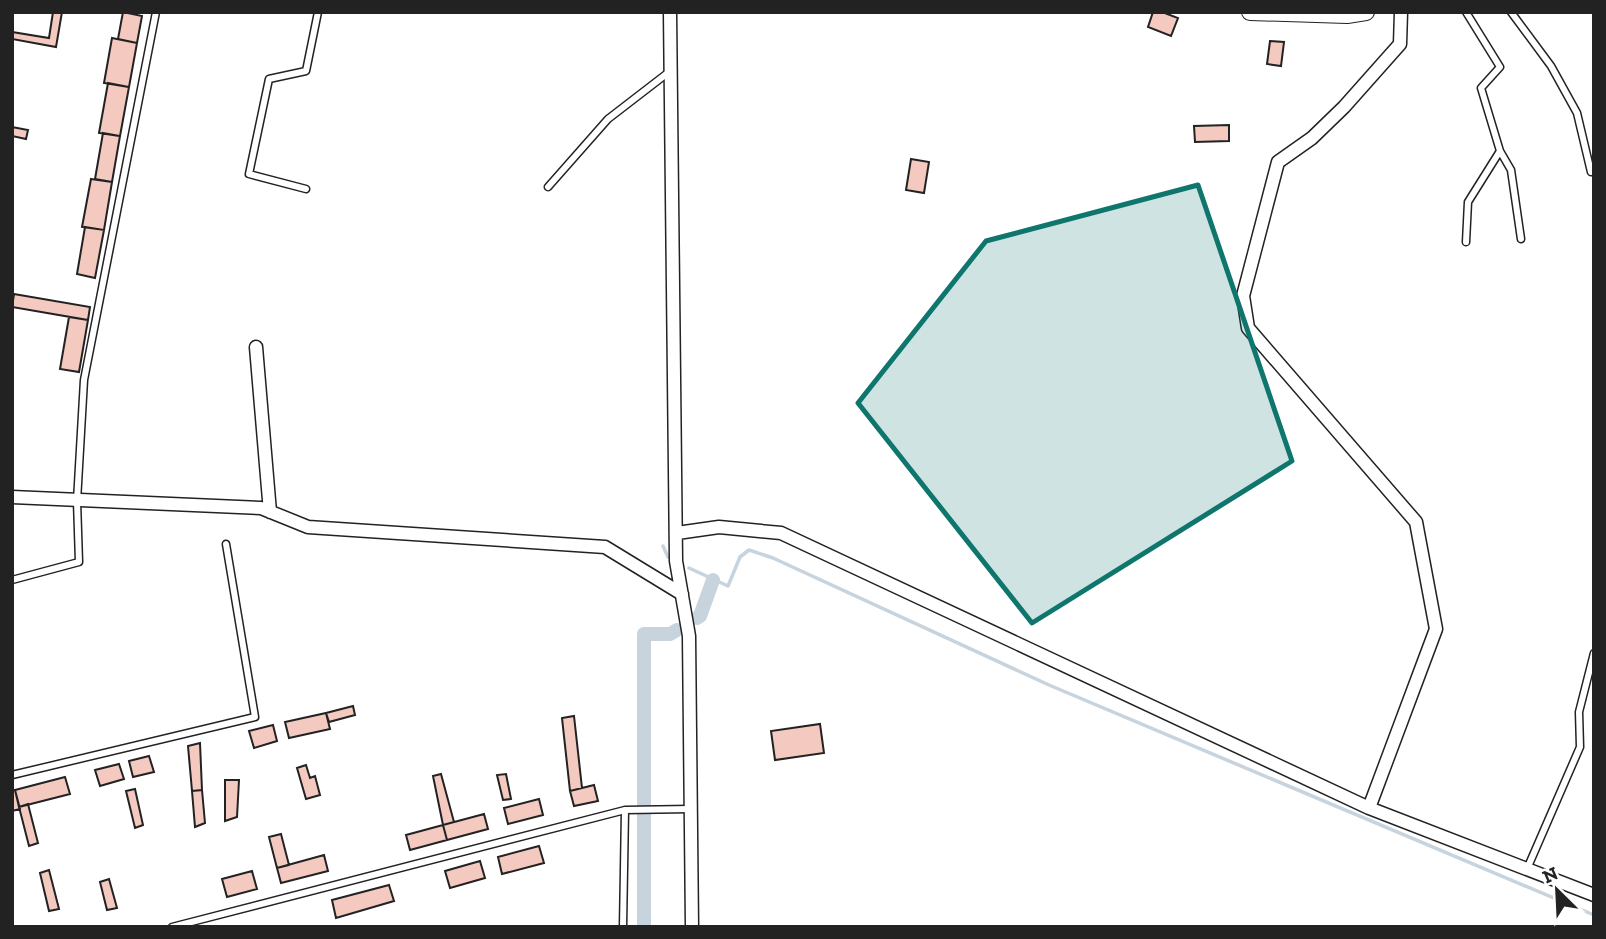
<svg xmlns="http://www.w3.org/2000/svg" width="1606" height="939" viewBox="0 0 1606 939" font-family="'Zilla Slab',serif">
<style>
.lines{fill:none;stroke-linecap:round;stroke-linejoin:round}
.stream{stroke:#c7d3dd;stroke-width:3.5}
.canal{stroke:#c7d3dd;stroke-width:14}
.building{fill:#f3c9c0;stroke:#222;stroke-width:2}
.lane-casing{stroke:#222;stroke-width:9}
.street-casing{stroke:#222;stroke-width:15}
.secondary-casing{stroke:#222;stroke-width:18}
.lane{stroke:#fff;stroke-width:6}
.street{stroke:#fff;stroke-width:12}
.secondary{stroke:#fff;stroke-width:16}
.marked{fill:#0f766e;fill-opacity:0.2;stroke:#0f766e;stroke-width:5;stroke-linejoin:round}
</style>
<rect width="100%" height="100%" fill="#fff"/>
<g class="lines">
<path class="stream" d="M663,546L668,557
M689,568L728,586L740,557L749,550L773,558L1049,685L1594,915"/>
<path class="canal" d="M697,618L700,616L713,580
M644,927V634H670L677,630"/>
</g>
<path class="building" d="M53,12H62L56,47L12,39V32L49,38Z
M123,12L142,16L137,43L118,39Z
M1153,12H1162L1178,18L1171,36L1148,27Z
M112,38L137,43L129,87L104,83Z
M1270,41L1284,42L1281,66L1267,64Z
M108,83L129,87L120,136L99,133Z
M1229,125V141L1195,142L1194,126Z
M12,127L28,130L26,139L12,136Z
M103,133L120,136L112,182L95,179Z
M911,159L929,162L924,193L906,190Z
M91,179L112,182L104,230L82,227Z
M85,227L104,230L95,278L77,274Z
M14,294L90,307L88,320L12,307Z
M69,317L88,320L79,372L60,369Z
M353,706L355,715L329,722L326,713Z
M326,713L330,729L289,738L285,722Z
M574,716L582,788L570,791L562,718Z
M820,724L824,753L775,760L771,731Z
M273,725L277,741L254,748L249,731Z
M200,743L202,790L192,791L188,746Z
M149,756L154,772L133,777L129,761Z
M119,764L124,779L100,786L95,770Z
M306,765L310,778L315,776L320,795L306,799L297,768Z
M441,774L454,822L443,825L433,776Z
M506,774L511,799L503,800L497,775Z
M65,777L70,794L19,807L15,790Z
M225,780H239L237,817L225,821Z
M594,785L598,801L574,806L570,791Z
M135,789L143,825L135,828L126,791Z
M12,790H15L20,809L12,811Z
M202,790L205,823L195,827L192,791Z
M539,799L543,815L508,824L504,808Z
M28,804L38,843L29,846L19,807Z
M484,814L488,829L447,840L443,825Z
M443,825L447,840L410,850L406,835Z
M281,834L289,865L277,868L269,837Z
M539,846L544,863L502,874L498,857Z
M324,855L328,871L281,883L277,868Z
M480,861L485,878L450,888L445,871Z
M49,870L59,909L49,911L40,873Z
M252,871L257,889L227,897L222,879Z
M109,879L117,908L107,910L100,882Z
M389,885L394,901L336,918L332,900Z"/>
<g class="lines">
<defs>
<path id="lane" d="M1466,12L1500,67L1481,88L1500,151L1511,170L1521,239
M1511,12L1551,66L1577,113L1591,172
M548,187L608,119L669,72
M306,189L249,174L269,79L306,71L318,12
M1466,242L1468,202L1500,151
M12,580L79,562L77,501L84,380L156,12
M12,775L255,717L226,544
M1527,869L1580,747L1579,712L1594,653
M172,927L625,810L691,809
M623,927L625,810"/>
<path id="street" d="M670,12L676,561L689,636L692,927
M256,347L270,512
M12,497L261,508L308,527L605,547L682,594
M677,533L719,527L781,533L1369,808L1594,895
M1369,808L1436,629L1416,522L1248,328L1243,296L1278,162L1312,138L1344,107L1400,44L1401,12"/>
<path id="secondary" d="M1250,12L1347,15L1366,12"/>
</defs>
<use href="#lane" class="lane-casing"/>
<use href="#street" class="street-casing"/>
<use href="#secondary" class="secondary-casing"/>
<use href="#lane" class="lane"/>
<use href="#street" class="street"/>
<use href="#secondary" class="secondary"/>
</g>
<path class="marked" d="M1198,185L1292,461L1032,623L858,403L986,241Z"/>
<rect width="1606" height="939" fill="none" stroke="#222222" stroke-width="28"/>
<g transform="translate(1557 890) rotate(336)" stroke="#ffffff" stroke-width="5" paint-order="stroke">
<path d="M0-5L12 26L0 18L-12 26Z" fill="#222222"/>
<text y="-10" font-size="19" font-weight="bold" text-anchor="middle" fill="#222222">N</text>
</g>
</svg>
